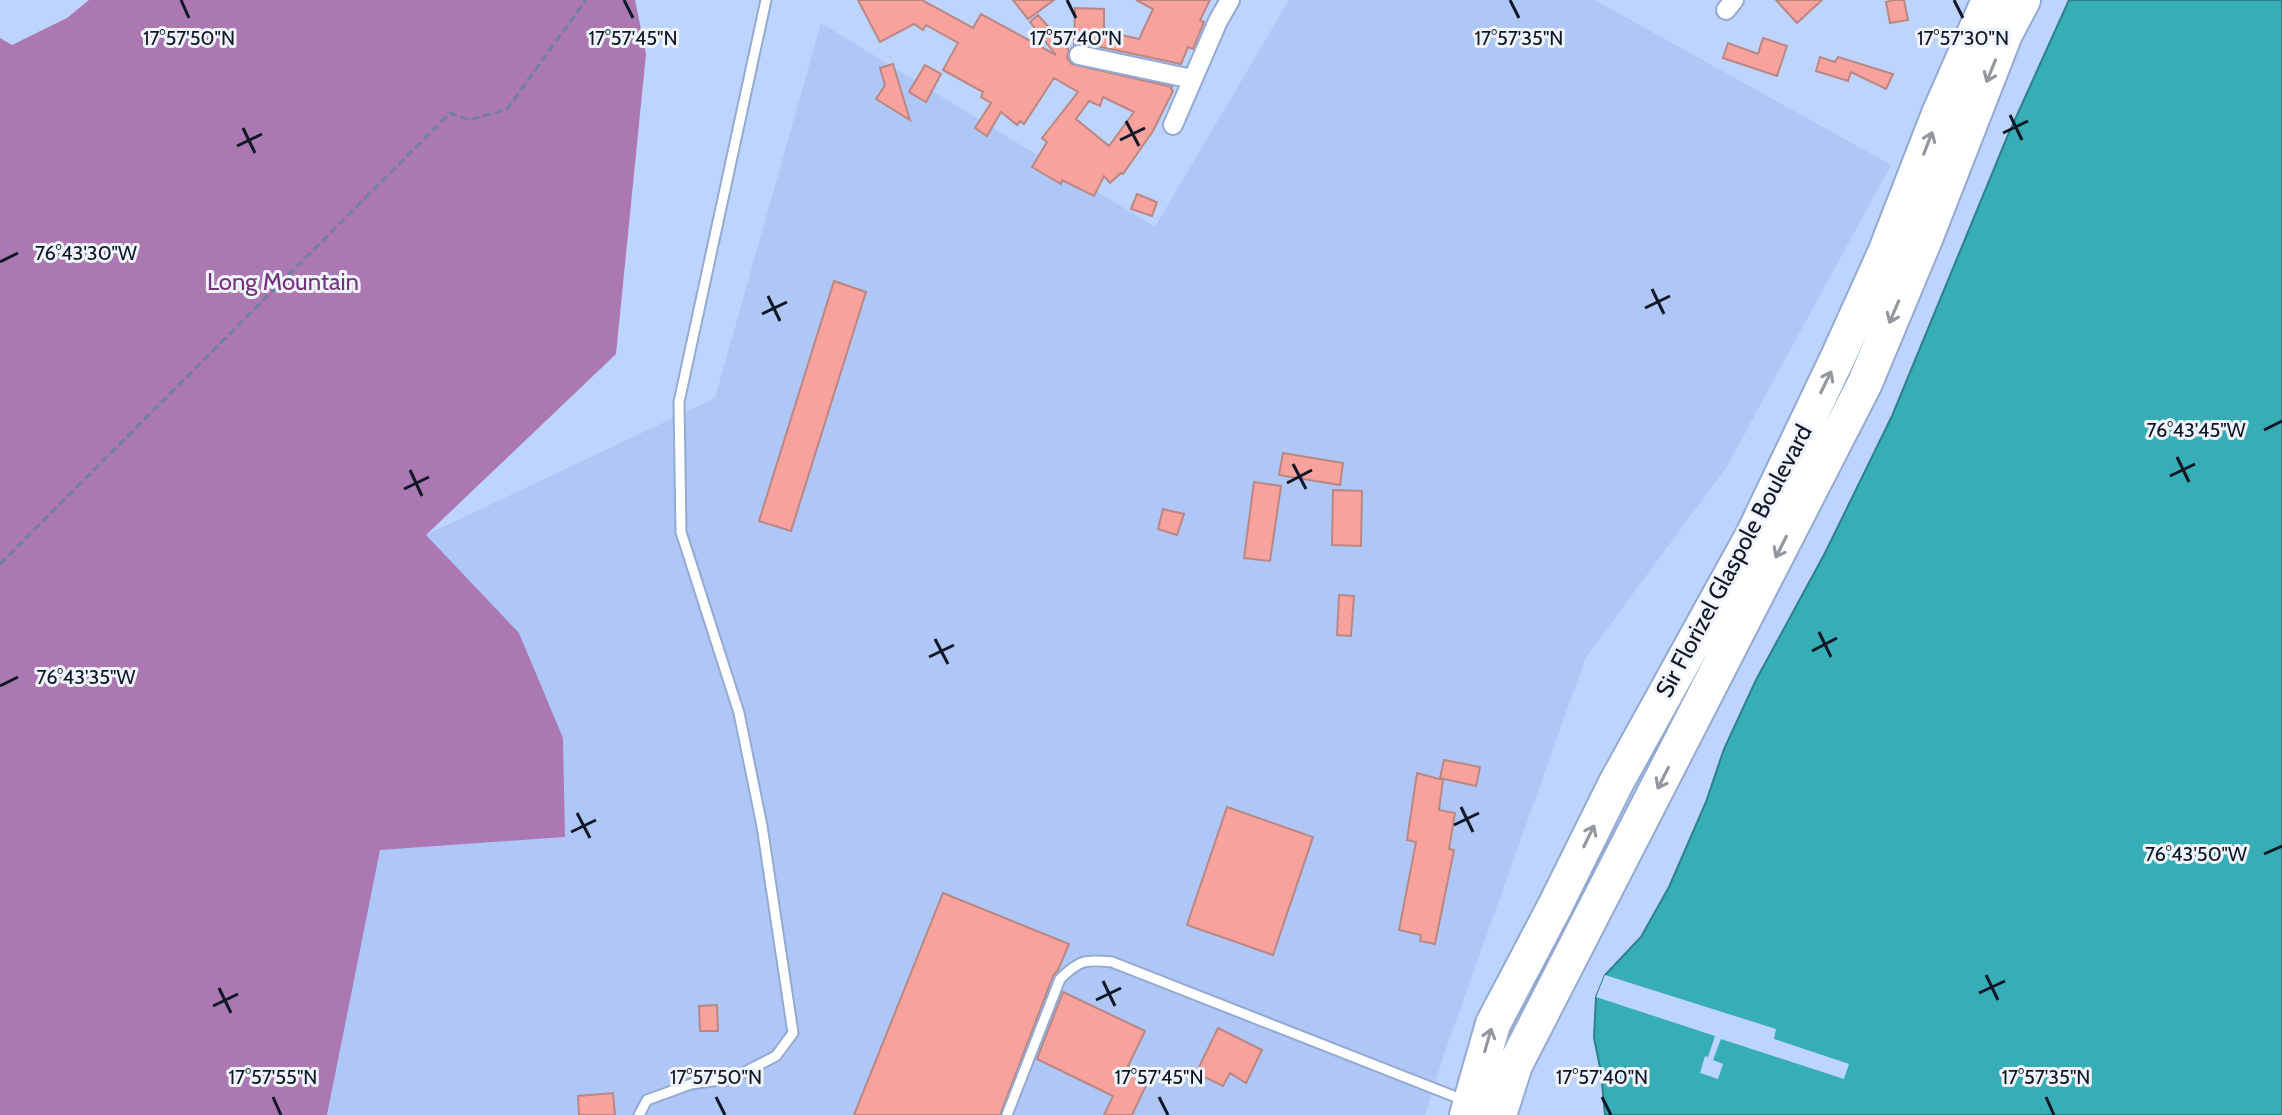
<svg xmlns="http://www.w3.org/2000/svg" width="2282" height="1115" viewBox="0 0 2282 1115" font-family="Cabin,sans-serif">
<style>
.built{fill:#aec7f7}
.forest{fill:#ac78b2}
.water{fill:#37adb6;stroke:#2b808b;stroke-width:2}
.pier{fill:#bdd4fe}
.building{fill:#f7a29d;stroke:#ba8783;stroke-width:2;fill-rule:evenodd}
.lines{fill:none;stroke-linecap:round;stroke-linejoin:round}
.lane-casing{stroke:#94aad2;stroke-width:13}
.street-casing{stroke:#94aad2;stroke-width:22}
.highway-casing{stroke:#94aad2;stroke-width:38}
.path{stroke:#70809e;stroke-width:3;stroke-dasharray:8 4;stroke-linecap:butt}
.lane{stroke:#fff;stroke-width:9}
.street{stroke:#fff;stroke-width:18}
.highway{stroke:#fff;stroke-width:34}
.oneway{stroke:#93979e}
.ticks{fill:none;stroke:#101827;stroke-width:3}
.labels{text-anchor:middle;stroke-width:6;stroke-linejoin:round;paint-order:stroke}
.park-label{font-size:24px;fill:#72337b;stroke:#eff4fd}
.street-label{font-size:24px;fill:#101827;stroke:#eff4fd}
.ticks-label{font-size:20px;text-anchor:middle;fill:#101827;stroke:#eff4fd;stroke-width:6;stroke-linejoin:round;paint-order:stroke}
</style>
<rect width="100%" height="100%" fill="#bdd4fe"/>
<path class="built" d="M1289,0H1595L1891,165L1726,468L1586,657L1443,1057L1425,1115H327L380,849L565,837L563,738L519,634L426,535L715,398L821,23L1155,227Z"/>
<path class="forest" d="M89,0H635L646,54L616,354L426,535L519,633L563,738L565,837L380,850L327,1115H0V38L12,45L67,18Z"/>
<path class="water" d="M2069,0H2282V1115H1605L1601,1072L1594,1038L1596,997L1605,975L1641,937L1669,887L1706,802L1724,749L1756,680L1825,553L1892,416L2008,135Z"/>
<path class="pier" d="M1605,975L1776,1029L1774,1039L1849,1064L1844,1079L1721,1039L1713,1060L1723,1064L1718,1079L1700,1073L1705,1056L1708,1057L1715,1036L1596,997Z"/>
<path class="building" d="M858,0H922L973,28L981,14L1056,55L1030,22L1038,15L1069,50L1067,58L1072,64L1172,87L1171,89L1173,91L1153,131L1123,174L1121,173L1110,183L1104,176L1094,196L1062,180L1061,184L1032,167L1047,142L1042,138L1078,92L1054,78L1024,124L1020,121L1017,125L1001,112L987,136L975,128L991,103L981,97L983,92L943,70L958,43L926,25L923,30L914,24L880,42ZM1103,97L1134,112L1109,146L1076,119L1089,101L1100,106Z
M1013,0H1054L1028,19Z
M1136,0H1210L1200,20L1204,22L1193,49L1188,47L1181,64L1082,43L1074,44L1075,8L1104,9V31L1139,39L1153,9Z
M1776,0H1822L1797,23Z
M1894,0H1904L1908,20L1890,23L1886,2Z
M1763,38L1787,46L1777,76L1723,58L1728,43L1758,54Z
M1820,57L1835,62L1838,57L1893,74L1886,89L1851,72L1848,81L1816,71Z
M893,64L910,120L876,99L885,85L880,68Z
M925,65L941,74L926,102L909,92Z
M1137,194L1157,202L1152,216L1131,209Z
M834,281L866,292L791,531L759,521Z
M1283,453L1343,463L1340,485L1279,475Z
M1254,482L1281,486L1270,561L1244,558Z
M1333,490L1362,491L1361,546L1332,545Z
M1163,509L1184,514L1177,535L1158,529Z
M1339,595L1354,596L1351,636L1337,635Z
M1444,760L1480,767L1476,786L1440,778Z
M1417,773L1443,780L1439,810L1455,813L1449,849L1454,850L1435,944L1420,941L1421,935L1399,930L1416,842L1407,840Z
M1227,807L1313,837L1273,955L1187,925Z
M943,893L1069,944L1058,970L1053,976L1000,1115H854Z
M1063,992L1145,1031L1128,1066L1150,1077L1132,1115H1104L1113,1096L1037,1059Z
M717,1005L718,1031H700L699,1006Z
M1218,1028L1262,1050L1246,1083L1230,1073L1223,1086L1196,1073Z
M613,1093L615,1115H579L578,1096Z"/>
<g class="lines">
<defs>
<path id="lane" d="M639,1115L647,1100L691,1084L733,1078L776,1056L793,1033L762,826L739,713L681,532L679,402L766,0
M1007,1115L1060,979C1079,960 1086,959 1112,962L1466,1101"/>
<path id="street" d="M1726,10L1734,0
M1079,55L1192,79
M1173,125L1218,21L1230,0"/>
<path id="highway" d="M1467,1115L1493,1024L1555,906L1616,783L1753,535L1838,357L1885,253L1939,114L1989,0
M1499,1115L1515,1065L1865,383L1925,239L2005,34L2023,0"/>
</defs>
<use href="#lane" class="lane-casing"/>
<use href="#street" class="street-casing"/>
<use href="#highway" class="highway-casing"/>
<path class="path" d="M0,564L450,113L470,120L507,109L586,0"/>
<use href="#lane" class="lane"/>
<use href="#street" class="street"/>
<use href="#highway" class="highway"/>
</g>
<defs><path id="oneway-shaft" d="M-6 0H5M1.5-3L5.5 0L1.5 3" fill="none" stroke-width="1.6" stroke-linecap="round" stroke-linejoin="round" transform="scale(2)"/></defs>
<g class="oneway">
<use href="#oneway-shaft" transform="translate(1991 71) rotate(112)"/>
<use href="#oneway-shaft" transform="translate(1928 143) rotate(-69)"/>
<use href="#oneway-shaft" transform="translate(1894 312) rotate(113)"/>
<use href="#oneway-shaft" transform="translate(1826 382) rotate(-64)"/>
<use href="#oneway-shaft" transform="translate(1781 547) rotate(117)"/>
<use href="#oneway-shaft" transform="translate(1663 778) rotate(117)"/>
<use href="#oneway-shaft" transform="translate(1589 836) rotate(-64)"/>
<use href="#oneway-shaft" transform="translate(1488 1040) rotate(-74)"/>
</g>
<path class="ticks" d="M181,0L189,18M624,0L633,18M1067,0L1076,18M1510,0L1519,18M1954,0L1963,18M2010,115L2022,140M1126,121L1139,146M243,128L255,153M2003,133L2028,121M1120,140L1145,128M237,146L262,134M0,262L18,253M1652,289L1664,314M768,296L780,321M1645,308L1670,296M762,314L787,302M2264,430L2282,421M2177,457L2189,482M1293,464L1306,489M410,470L422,496M2170,476L2195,464M1287,483L1312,470M404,489L429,477M1819,632L1831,657M935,639L948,664M1812,651L1837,638M929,657L954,645M0,686L18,677M1461,807L1473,832M577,813L590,838M1454,825L1479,813M571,832L596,820M2264,854L2282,846M1986,975L1998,1000M1103,981L1115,1006M219,988L231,1013M1979,993L2005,981M1096,1000L1121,988M213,1006L238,994M273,1097L281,1115M716,1097L725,1115M1159,1097L1168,1115M1602,1097L1611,1115M2046,1097L2054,1115"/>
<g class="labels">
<g class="park-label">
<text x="283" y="290">Long Mountain</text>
</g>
<g class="street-label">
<text transform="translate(1734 561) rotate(-62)" y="8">Sir Florizel Glaspole Boulevard</text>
</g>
</g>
<g class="ticks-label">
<text x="189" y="45">17°57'50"N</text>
<text x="633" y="45">17°57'45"N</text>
<text x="1076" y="45">17°57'40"N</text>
<text x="1519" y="45">17°57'35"N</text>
<text x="1963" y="45">17°57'30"N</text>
<text x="86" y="260">76°43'30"W</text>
<text x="2196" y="437">76°43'45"W</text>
<text x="86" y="684">76°43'35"W</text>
<text x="2196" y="861">76°43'50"W</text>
<text x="273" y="1084">17°57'55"N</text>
<text x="716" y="1084">17°57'50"N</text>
<text x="1159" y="1084">17°57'45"N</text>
<text x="1602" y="1084">17°57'40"N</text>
<text x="2046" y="1084">17°57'35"N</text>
</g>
</svg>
